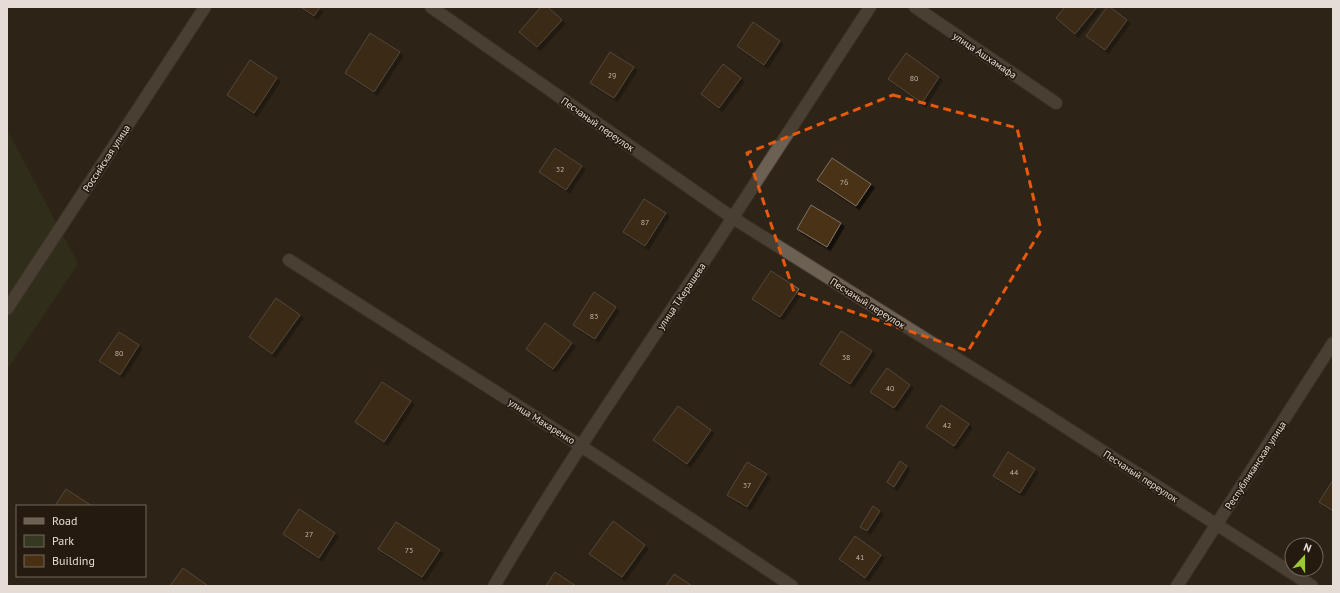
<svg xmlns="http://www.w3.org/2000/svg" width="1340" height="593" viewBox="0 0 1340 593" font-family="'PT Sans',sans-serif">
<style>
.green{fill:#363821}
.building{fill:#493013;stroke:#7f7265;filter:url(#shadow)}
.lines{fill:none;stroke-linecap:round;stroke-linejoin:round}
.minor-casing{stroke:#473f36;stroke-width:14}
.minor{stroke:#6c6053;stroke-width:12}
.marked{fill:none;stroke:#e8590c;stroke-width:3;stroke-dasharray:8 5;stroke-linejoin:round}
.labels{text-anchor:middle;stroke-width:3.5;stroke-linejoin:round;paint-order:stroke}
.number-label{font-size:8px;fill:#bdb2a5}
.street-label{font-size:10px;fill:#e4ddd6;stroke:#241a0f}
</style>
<defs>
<filter id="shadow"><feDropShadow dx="3.5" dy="3.5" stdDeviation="0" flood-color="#0009"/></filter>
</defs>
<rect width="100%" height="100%" fill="#2e2418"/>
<path class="green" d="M7,130L78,264L7,370Z"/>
<path class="building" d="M301,7H320L314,16Z
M541,7H548L562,20L537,47L519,32Z
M1065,7H1097L1075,34L1056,18Z
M1107,7H1110L1127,20L1105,50L1086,36Z
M753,22L780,41L764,65L737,46Z
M370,33L400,52L374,92L345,73Z
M610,52L634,67L614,98L590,83Z
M906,53L939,77L922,103L888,79Z
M250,60L277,78L254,113L227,95Z
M723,64L741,78L719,108L701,94Z
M555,148L582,166L566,190L539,172Z
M832,158L871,184L856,206L817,180Z
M644,199L666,213L645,246L623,232Z
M811,205L841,223L827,247L797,229Z
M771,271L799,289L780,317L752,299Z
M594,292L616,307L595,339L573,325Z
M276,298L300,315L272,354L249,337Z
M545,323L572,343L553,369L526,349Z
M841,331L872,351L850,384L820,364Z
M119,332L139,345L120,375L99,361Z
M887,368L910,385L894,408L870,392Z
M382,382L411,401L384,442L355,422Z
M941,405L969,424L954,446L926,427Z
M678,406L711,430L687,464L653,440Z
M1008,452L1035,469L1020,493L993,476Z
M900,461L907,466L894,487L887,482Z
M747,462L767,474L747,507L727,495Z
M1333,480V511L1319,502Z
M66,489L92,506H55Z
M873,506L880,511L867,531L860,527Z
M299,509L335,533L319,558L283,534Z
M613,521L645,545L622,577L589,554Z
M396,522L440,550L422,577L378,549Z
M855,536L881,555L865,578L839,559Z
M183,568L208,586H170Z
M555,572L576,586H546Z
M674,574L692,586H666Z"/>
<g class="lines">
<defs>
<path id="minor" d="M431,7L733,218L1042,412L1312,586
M915,7L1056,103
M289,260L581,446L792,586
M7,309L205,7
M494,586C562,470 638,360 713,248C766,168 817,87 870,7
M1177,586L1333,343"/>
</defs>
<use href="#minor" class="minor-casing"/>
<use href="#minor" class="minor"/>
</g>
<path d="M0 0H1340V593H0ZM893,95L1017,128L1041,230L968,351L794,292L747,153Z" fill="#2e2418" fill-opacity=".55" fill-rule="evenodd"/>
<path class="marked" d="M893,95L1017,128L1041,230L968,351L794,292L747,153Z"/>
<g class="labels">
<g class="number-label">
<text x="612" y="78">29</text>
<text x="914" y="81">80</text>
<text x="560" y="172">32</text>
<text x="844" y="185">76</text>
<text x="645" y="225">87</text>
<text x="594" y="319">83</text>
<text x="119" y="356">80</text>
<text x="846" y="360">38</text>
<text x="890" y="391">40</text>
<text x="947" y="428">42</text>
<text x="1014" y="475">44</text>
<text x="747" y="488">37</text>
<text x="309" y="537">27</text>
<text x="409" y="553">75</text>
<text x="860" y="560">41</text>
</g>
<g class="street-label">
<text transform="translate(985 55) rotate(34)" y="4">улица Ашхамафа</text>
<text transform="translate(598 124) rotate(35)" y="4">Песчаный переулок</text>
<text transform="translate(106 158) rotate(-57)" y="4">Российская улица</text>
<text transform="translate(681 296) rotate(-56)" y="4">улица Т.Керашева</text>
<text transform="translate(868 303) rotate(32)" y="4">Песчаный переулок</text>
<text transform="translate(542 421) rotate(32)" y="4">улица Макаренко</text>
<text transform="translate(1255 465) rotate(-57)" y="4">Республиканская улица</text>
<text transform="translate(1141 476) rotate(33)" y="4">Песчаный переулок</text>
</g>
</g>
<rect width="1340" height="593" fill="none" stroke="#e4ddd6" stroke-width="16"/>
<rect x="16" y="505" width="130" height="72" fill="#241a0f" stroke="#71685f"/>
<rect x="24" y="518" width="20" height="6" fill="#6c6053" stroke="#71685f"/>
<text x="52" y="525" font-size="12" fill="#e4ddd6">Road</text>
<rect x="24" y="535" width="20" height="12" fill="#363821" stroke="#71685f"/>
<text x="52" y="545" font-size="12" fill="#e4ddd6">Park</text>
<rect x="24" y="555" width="20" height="12" fill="#493013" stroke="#71685f"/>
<text x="52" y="565" font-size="12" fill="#e4ddd6">Building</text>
<g transform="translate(1304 557) rotate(21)"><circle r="19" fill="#241a0f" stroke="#71685f"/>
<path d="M0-3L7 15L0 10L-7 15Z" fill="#9cca31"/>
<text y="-6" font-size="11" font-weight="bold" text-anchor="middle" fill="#e4ddd6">N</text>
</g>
</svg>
